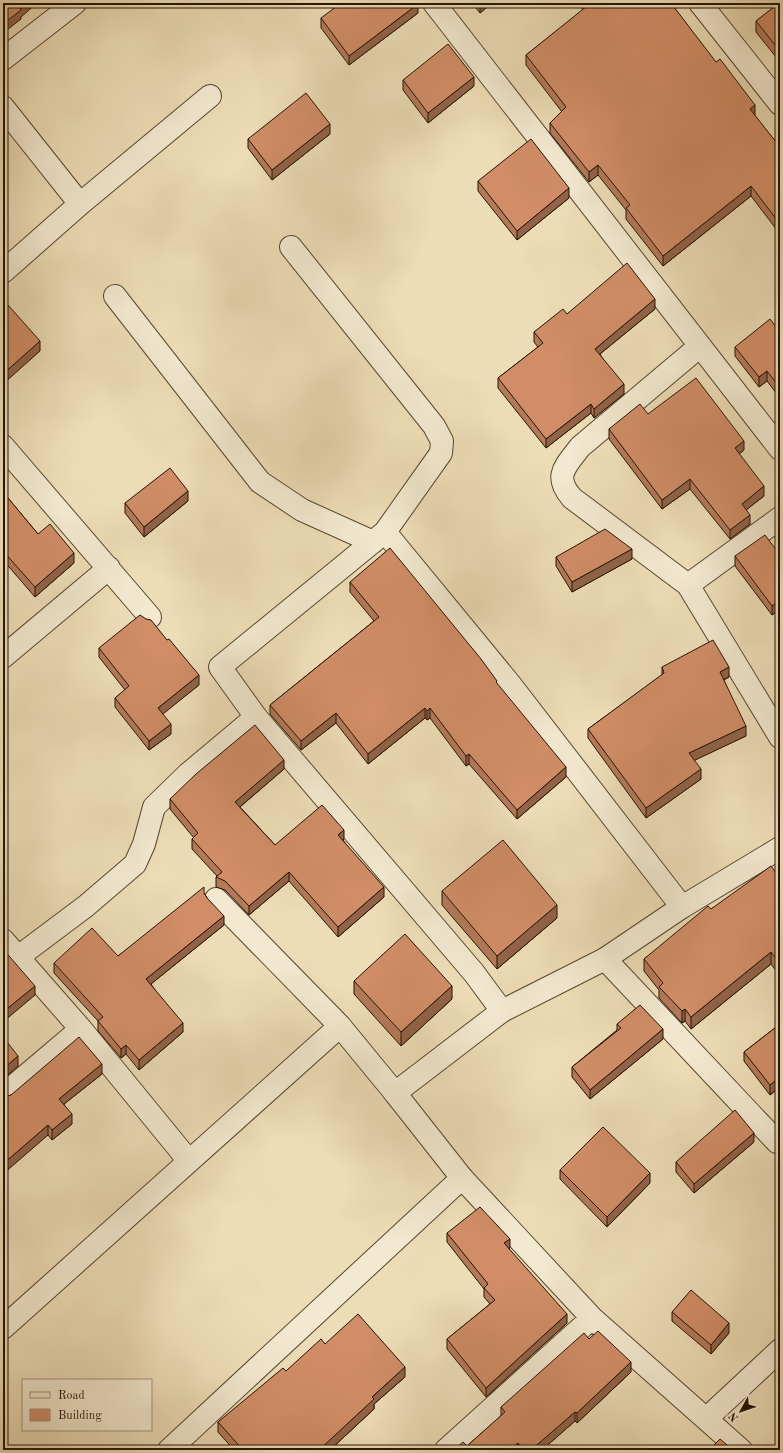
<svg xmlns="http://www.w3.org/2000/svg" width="783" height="1453" viewBox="0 0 783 1453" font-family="'Old Standard TT',serif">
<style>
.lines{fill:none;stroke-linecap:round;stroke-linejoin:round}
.minor-casing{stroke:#564630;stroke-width:24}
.tertiary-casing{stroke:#564630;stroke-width:24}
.minor{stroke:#f3e9d0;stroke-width:22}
.tertiary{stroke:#f3e9d0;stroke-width:22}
.wall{fill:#b37959;stroke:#241403}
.shaded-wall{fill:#926348;stroke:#241403}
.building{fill:#d08d67;stroke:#241403}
</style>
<rect width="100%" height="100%" fill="#edddb6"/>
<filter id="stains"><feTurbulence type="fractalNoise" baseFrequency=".005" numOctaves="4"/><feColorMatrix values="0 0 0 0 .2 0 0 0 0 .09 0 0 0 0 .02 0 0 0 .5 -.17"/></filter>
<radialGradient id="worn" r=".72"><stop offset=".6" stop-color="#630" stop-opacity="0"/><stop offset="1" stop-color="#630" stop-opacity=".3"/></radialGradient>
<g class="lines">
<defs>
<path id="minor" d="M434,3L780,449
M700,3L780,104
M3,59L75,3
M3,107L80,204
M291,247L434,426L442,441L441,453L385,532L220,667L256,717L474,973L502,1011
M3,272L80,204L210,96
M115,296L260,482L302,510L373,542
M700,346L580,447C565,467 553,476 572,498L688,585L780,737
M3,446L150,617
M385,532L510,684L682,907
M688,585L780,518
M3,657L109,568
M216,899L340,1026L395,1093
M3,940L81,1029L189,1161
M18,957L86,906L135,864L144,844L154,807L188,774L256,717
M605,959L777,1142
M3,1095L81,1029
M462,1178L592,1318L741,1450
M3,1328L340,1026
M706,1419L780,1350
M446,1450L592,1318"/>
<path id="tertiary" d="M169,1450L462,1178L395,1093L502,1011L605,959L682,907L780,848"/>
</defs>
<use href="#minor" class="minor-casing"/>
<use href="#tertiary" class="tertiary-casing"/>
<use href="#minor" class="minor"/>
<use href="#tertiary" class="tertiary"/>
</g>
<path class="wall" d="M472,3H492L480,13Z
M578,3H673L675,9L755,115V116L780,147V234L751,196L663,266L626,219V210L598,175L589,182L550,133V123L562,112L526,65V55L583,10Z
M780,3V62L756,32V21Z
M418,13L349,65L321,28V18Z
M403,80L474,86L428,123L403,90Z
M330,134L272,180L248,148V139Z
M478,181L569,198L517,240L478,191Z
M655,309L600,354L624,394L594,418L591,413L546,448L498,388V378L538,347L534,342V332L567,314Z
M780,332V398L767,381L759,387L735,356V347Z
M648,414L744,450L739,454L764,496L746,510L750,524L730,539L690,489L662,509L609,439V429Z
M3,492L38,534L74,563L35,597L3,560Z
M188,501L144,537L125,513V503Z
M780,555V609L772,615L735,566V556Z
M556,557L632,559L572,592L556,566Z
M350,582L497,684L566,777L517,819L469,764L466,766L430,718L427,720L425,718L368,764L336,723L301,750L270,714V705L374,621L350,592Z
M99,648L199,685L162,714L171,734L149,750L115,707V698L125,690L99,657Z
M662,667L729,677L724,680L746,736L694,760L701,779L646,818L588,738V729L662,675Z
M284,769L240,807L275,845L344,839L343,840L384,897L338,937L289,881L249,915L225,890L216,887V877L217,876L192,849V839L194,838L170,809V799Z
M780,878V976L771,964L691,1029L685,1021L682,1023L659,998V990L644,971V959L711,909Z
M442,891L557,918L497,969L442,905Z
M204,893L224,925L151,984L183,1032L139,1070L126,1054L121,1058L98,1031V1021L54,973V963L118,956Z
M354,981L452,999L401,1046L354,994Z
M617,1024L663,1039L590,1099L572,1077V1067L617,1030Z
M780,1024V1087L770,1095L744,1061V1052Z
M102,1074L64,1104L72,1124L52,1140L48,1135L3,1097Z
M754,1142L694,1193L676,1172V1162Z
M560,1170L650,1183L607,1227L560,1179Z
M447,1233L510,1248L509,1249L567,1323L486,1397L447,1349V1339L490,1304L484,1297V1289L447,1242Z
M672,1312L729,1333L711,1354L672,1321Z
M589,1339L631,1372L577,1423L575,1421L542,1450H454L467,1446L501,1416V1407Z
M325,1344L405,1377L374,1404V1409L330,1450H234L218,1432V1422L286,1371Z"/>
<path class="shaded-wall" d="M26,3H37L21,17V19L3,33V24Z
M480,3H492L480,13Z
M418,4V13L349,65V56Z
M474,77V86L428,123V113Z
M755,105V115L750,120V109Z
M330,124V134L272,180V170Z
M598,165V175L589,182V172Z
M751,186V196L663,266V256Z
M569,188V198L517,240V231Z
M655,299V309L595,358V349Z
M40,341V351L3,384V374Z
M767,371V381L759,387V377Z
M624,384V394L594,418V409Z
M591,404V413L546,448V439Z
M744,441V450L735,457V448Z
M690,479V489L662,509V500Z
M764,486V496L742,513V504Z
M188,491V501L144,537V527Z
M750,515V524L730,539V530Z
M632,549V559L572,592V582Z
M74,553V563L35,597V587Z
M780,600V609L772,615V606Z
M729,667V677L720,681V672Z
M199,675V685L158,718V708Z
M425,708V718L368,764V754Z
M430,708V718L427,720V711Z
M336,713V723L301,750V741Z
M171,724V734L149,750V741Z
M746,726V736L689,763V753Z
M469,754V764L466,766V756Z
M284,760V769L235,811V802Z
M566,767V777L517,819V810Z
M701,769V779L646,818V808Z
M344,830V839L338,844V835Z
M289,872V881L249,915V906Z
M384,887V897L338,937V927Z
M557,905V918L497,969V956Z
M224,916V925L146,988V979Z
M771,952V964L691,1029V1017Z
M35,986V995L3,1022V1012Z
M452,986V999L401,1046V1032Z
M685,1009V1021L682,1023V1011Z
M183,1023V1032L139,1070V1060Z
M663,1029V1039L590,1099V1090Z
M126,1045V1054L121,1058V1049Z
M18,1056V1066L3,1079V1069Z
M102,1064V1074L59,1108V1099Z
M780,1077V1087L770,1095V1085Z
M72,1114V1124L52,1140V1130Z
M48,1125V1135L3,1174V1164Z
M754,1133V1142L694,1193V1184Z
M650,1173V1183L607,1227V1217Z
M510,1239V1248L504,1253V1243Z
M5,1277V1288L3,1290V1279Z
M567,1314V1323L486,1397V1388Z
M729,1323V1333L711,1354V1345Z
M631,1362V1372L577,1423V1413Z
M405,1367V1377L374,1404V1409L330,1450H319L372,1397Z
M575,1412V1421L542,1450H531Z
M518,1443V1450H510Z"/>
<path class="building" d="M3,3H26L20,8L21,10L3,24Z
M341,3H417L418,4L349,56L321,18Z
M585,3H673L675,6L674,7L716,62L720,59L755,105L750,109L780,147V224L751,186L663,256L626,208L630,205L598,165L589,172L550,123L566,107L526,55L587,6Z
M779,3H780V51L756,21Z
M448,44L474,77L428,113L403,80Z
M306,93L330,124L272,170L248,139Z
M531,139L569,188L517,231L478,181Z
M627,263L655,299L595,349L624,384L594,409L591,404L546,439L498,378L543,343L534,332L563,309L567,314Z
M3,302L7,307L8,305L40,341L3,374Z
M770,319L780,332V388L767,371L759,377L735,347Z
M696,378L744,441L735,448L764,486L742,504L750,515L730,530L690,479L662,500L609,429L640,404L648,414Z
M170,468L188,491L144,527L125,503Z
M3,492L38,534L50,524L74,553L35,587L3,551Z
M605,529L632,549L572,582L556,557Z
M765,535L780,555V600L772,606L735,556Z
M390,548L481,659L497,681L496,682L566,767L517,810L469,754L466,756L430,708L427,711L425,708L368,754L336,713L301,741L270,705L379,617L350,582Z
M140,615L146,619L151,620L167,640L169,639L199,675L158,708L171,724L149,741L115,698L129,686L99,648Z
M713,640L729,667L720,672L746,726L689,753L701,769L646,808L588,729L664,673L662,667Z
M255,725L284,760L235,802L275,845L322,805L344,830L338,835L384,887L338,927L289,872L249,906L225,881L216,877L222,872L192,839L198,833L170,799L196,774Z
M503,840L557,905L497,956L442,891Z
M771,866L780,878V964L771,952L691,1017L685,1009L682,1011L659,987L663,983L644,959L708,906L711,909Z
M204,887V893L207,898L224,916L146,979L183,1023L139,1060L126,1045L121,1049L98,1021L103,1017L54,963L92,928L118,956Z
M405,934L452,986L401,1032L354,981Z
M3,949L35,986L3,1012Z
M640,1005L663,1029L590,1090L572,1067L621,1028L617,1024Z
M780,1024V1077L770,1085L744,1052Z
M3,1037L18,1056L3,1069Z
M79,1037L102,1064L59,1099L72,1114L52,1130L48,1125L3,1164V1097L11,1095Z
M735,1110L754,1133L694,1184L676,1162Z
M603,1127L650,1173L607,1217L560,1170Z
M480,1207L510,1239L504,1243L567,1314L486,1388L447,1339L495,1300L484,1288L488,1284L447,1233Z
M691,1290L729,1323L711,1345L672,1312Z
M358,1314L405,1367L372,1397L374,1399L319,1450H243L218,1422L283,1368L286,1371L321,1339L325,1344Z
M598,1331L631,1362L577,1413L575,1412L531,1450H524L518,1443L510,1450H454L463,1442L467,1446L505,1412L501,1407L584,1333L589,1339Z
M720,1439L733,1450H709Z"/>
<rect width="783" height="1453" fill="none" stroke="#edddb6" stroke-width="16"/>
<rect x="4" y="4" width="775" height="1445" fill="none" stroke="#241403" stroke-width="2"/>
<rect x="8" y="8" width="767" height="1437" fill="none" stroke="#241403"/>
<rect x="22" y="1379" width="130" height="52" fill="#f3e9d0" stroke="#a0947e"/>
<rect x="30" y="1392" width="20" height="6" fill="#f3e9d0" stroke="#a0947e"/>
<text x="58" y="1399" font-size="12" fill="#241403">Road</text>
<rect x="30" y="1409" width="20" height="12" fill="#d08d67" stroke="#a0947e"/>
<text x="58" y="1419" font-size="12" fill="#241403">Building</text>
<g transform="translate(741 1411) rotate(230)" stroke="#f3e9d0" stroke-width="3" paint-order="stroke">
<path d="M0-3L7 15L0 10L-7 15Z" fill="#241403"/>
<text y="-6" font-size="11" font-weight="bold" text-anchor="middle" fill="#241403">N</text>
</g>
<rect width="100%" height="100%" filter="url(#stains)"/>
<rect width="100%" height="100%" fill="url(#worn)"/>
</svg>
